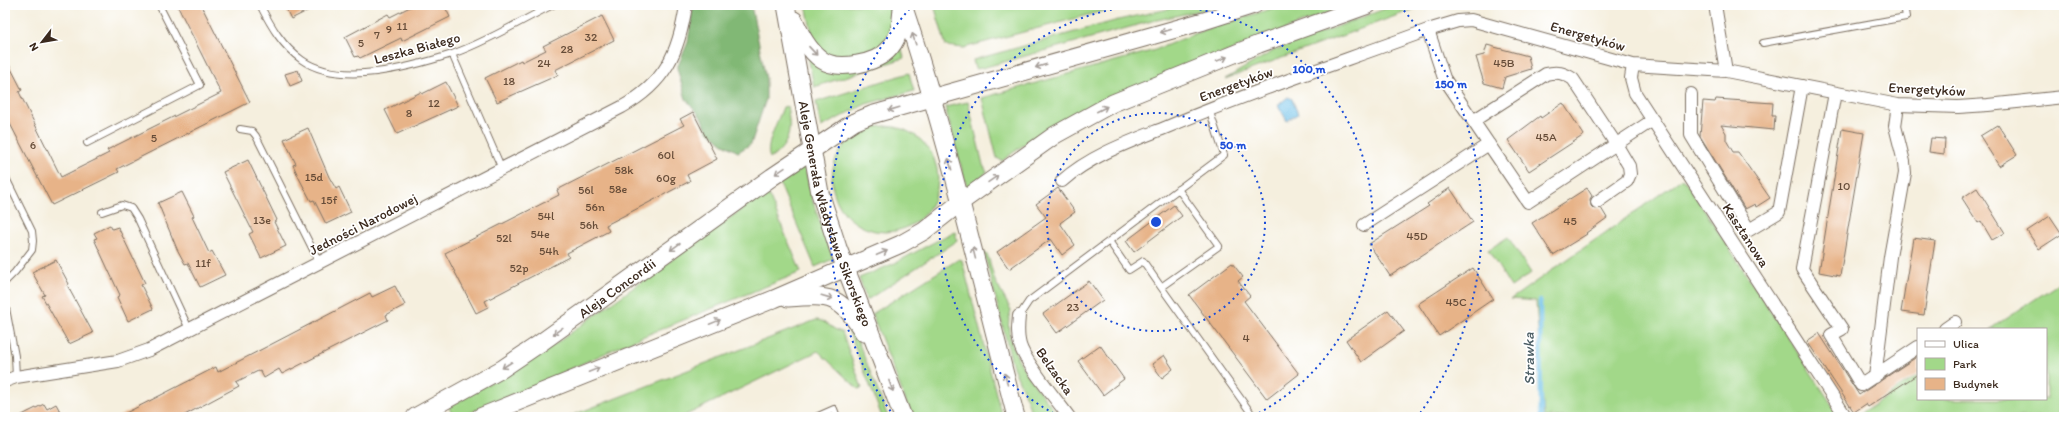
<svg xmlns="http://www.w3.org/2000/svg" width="2069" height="422" viewBox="0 0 2069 422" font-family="Itim,sans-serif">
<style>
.green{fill:#a2d889;stroke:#6e8154}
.forest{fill:#81b875;stroke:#5e714a}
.water{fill:#6bbfe8;stroke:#537483}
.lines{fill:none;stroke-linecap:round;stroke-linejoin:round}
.stream{stroke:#6bbfe8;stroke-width:4.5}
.building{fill:#e7b388}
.lane-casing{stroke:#7c6f61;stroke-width:8}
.street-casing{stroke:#7c6f61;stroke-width:14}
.secondary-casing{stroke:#7c6f61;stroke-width:19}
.lane{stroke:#fff;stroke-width:6}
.street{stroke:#fff;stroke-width:12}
.secondary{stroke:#fff;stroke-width:17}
.oneway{stroke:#a79f9a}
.ring{fill:none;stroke:#1d4ed8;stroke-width:2;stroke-dasharray:2 4}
.labels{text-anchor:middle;stroke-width:3.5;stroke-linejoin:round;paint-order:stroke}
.number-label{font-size:12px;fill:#664c38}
.street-label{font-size:14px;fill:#3b2a1e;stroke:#fff}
.water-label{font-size:15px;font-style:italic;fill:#4c5e65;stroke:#fff}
.centre{fill:#1d4ed8;stroke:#fff;stroke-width:2}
.ring-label{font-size:12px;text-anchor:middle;font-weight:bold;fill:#1d4ed8;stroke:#fff;stroke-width:3.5;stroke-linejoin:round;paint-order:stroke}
</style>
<rect width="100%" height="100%" fill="#fff"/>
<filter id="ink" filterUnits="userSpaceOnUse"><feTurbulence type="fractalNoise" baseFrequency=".025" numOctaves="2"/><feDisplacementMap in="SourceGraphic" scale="8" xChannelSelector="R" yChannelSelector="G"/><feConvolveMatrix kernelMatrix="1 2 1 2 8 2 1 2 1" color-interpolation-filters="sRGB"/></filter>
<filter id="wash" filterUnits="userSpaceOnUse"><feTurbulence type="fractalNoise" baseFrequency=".012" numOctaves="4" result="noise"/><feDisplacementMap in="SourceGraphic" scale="16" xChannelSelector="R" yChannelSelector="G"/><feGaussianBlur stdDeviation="0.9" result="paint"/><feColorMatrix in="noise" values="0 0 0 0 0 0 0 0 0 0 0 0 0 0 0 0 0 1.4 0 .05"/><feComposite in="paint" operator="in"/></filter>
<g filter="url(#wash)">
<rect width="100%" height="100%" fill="#f5efde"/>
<path class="green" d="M806,5H890L893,26L881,48L859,57L828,56L813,39Z
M934,5H1126L963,48L946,46Z
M1187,5H1226L1152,21L982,68L975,69L973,60L1118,20Z
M1283,5H1348L1091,105L1030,140L1002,161L997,158L982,98L1155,50L1204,30Z
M1395,5H1425L1225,79L1275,50Z
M900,43L904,58L814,87L808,56L825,68Z
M909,73L914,91L866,104L821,127L816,102Z
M968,102L983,165L987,172L967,188L945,107Z
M787,106C790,123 792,137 780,150C777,153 774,157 770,158C764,146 779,119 783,107Z
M832 179a53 53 0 1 1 106 0a53 53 0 1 1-106 0Z
M804,164L812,199L833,259L815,267L779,182Z
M1683,178L1840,417H1544L1536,301L1511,299Z
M767,191L801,272L632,341L535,385L460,417H453L449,407L554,345Z
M955,231L957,241L867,300L859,278L895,263Z
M1508,237L1531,273L1511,287L1488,250Z
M984,252L988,256L995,281L1011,310C998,347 1039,389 1059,417H1032L1028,402L1013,367Z
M959,259L962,260L1002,417H912L872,314Z
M2064,280V417H1856L1918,376V399H2046V329H1990Z
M816,320C826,320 832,330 842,332L862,388L858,389L818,351L682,417H568Z
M852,326L888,417H882L848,329Z"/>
<path class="forest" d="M693,5H751L766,79V99L751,144L738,152L722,143L708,131L700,116L686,99L677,68L688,42Z"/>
<path class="water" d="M1288,97L1292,99L1298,114L1287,121L1278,105Z"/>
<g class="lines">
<path class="stream" d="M1540,301L1541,417"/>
</g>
<g id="blocks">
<path class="building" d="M177,5H201L250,102L117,169L119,172L52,205L5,114V57L22,90L19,92L61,177L109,153L107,150L221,93Z
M284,5H319L291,19Z
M414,5H444L450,17L402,41L401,38L360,58L358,56L355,57L345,37L388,14L390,17Z
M602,16L614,40L555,70L558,75L497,102L485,78L521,60L522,62L546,50L543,46Z
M1487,45L1528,56L1531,69L1505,77L1502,88L1484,83L1476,57L1484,55Z
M298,70L302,81L290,86L285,74Z
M446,82L458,106L397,134L385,110L421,92L422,94Z
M1716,99L1773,103L1772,116H1775L1774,130L1721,125L1726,133V140L1733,152H1738L1770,198L1756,207L1755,204L1745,209L1700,136L1703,101L1715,102Z
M1563,103L1584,135L1529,171L1508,140L1540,116L1541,118Z
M693,112L717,159L687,175L690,181L606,225L609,231L567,253L569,257L485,301L488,307L476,313L445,253L559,195L557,190L684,125L680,119Z
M1998,125L2017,155L1999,166L1980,136Z
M308,128L329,177L336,189L339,187L351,212L326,224L314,200L311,201L299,178L293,165L296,164L284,139Z
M1842,129L1864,133L1840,276L1819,272Z
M1931,138L1945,139L1944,154L1929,152Z
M248,160L277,220L274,222L286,246L261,258L249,234L253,232L223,172Z
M1058,188L1075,212L1060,223L1075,245L1062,255L1051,239L1009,269L997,252L1046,217L1036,204Z
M1450,188L1473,222L1390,276L1369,244L1429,206L1427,204Z
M1587,188L1592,196L1590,199L1591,206L1594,209L1601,208L1607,218L1586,233L1587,234L1553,255L1532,223Z
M1977,188L2005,233L1992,240L1981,221L1978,223L1962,198Z
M182,192L194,216L192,217L209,253L212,251L225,275L200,287L188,263L185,264L177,249L158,203Z
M1174,205L1182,216L1134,252L1126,241Z
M2050,216L2062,234L2039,249L2027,231Z
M110,225L112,229L118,227L145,283L141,285L153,309L128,321L117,297L120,295L94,239L97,238L94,233Z
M1913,238L1935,241L1924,315L1901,312Z
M56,260L69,284L67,285L93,333L69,344L42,296L45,295L32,272Z
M1232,263L1243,277L1238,281L1250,296L1244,301L1299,374L1267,399L1189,295Z
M1473,268L1493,299L1439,336L1418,304Z
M1089,281L1103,300L1057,333L1043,314Z
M395,286L405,305L386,315L388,320L282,374L279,369L264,378L260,370L236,382L239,386L181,417H118L216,367L218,372L370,293L372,297Z
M1388,310L1404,331L1361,362L1346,340Z
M1819,333L1859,395L1918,356V374L1868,407L1866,404L1854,412L1807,341Z
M1100,345L1124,379L1103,395L1078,361Z
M1164,355L1173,369L1162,378L1152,364Z
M44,404L47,409L56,404L63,417H18Z"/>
</g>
</g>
<g filter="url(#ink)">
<use href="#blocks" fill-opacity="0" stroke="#7c6f61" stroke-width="1"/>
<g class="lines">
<defs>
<path id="lane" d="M260,5C271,26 282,46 302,60C340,87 411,67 452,54C487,42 520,21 553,5
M1763,43L1906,17L1904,5
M452,54L502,169
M240,129L252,131L256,136L320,264
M87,143L200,85L159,5
M5,176L32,231L33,241L32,250L15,272L5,282
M1178,189L1219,246L1161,287L1251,413L1245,417
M102,212L122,205L131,208L138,219L189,329
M1109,241L1129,270L1143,261L1161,287
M5,303L15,356L16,377
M1019,316L1029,301L1224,155L1209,109
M816,417L834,409L837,417"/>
<path id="street" d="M1715,5L1726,71
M1428,30L1444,78L1528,202L1653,120
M1633,65L1631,78L1635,93L1846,417
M1835,93L1802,269L1842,329L1831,335L1861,385L1918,347
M1691,94V135L1749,230L1779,212L1802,86
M1473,121L1546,74C1557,71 1564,73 1573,79L1616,144L1629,166L1630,174L1627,181L1597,202
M1062,181C1091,155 1132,141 1167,127C1252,91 1341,62 1428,30L1458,21L1471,20L1633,65L1726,71L1898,105L1958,107L1988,105L2064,97
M1364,225L1489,144
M1019,316C1018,326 1017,335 1020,345C1025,363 1057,400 1069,417
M1945,329L1955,322
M1875,377L1890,257L1905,173L1904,162L1895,126L1898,105
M5,381L16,377L118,361L149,350L622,107C665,83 679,53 686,5"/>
<g id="secondary">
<path id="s1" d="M786,5L820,193L838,248L903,417"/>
<path d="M903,5C948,140 980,279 1016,417"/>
<path d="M794,20C801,35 808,50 822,60C838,71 877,64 890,48C900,36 901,22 902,8"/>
<path d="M788,298C832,295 839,295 864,333"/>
<path id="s2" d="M415,417L502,369L539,344L772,177L854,122L871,115L1204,21L1254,5"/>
<path d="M480,417L774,299L901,244L924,231L961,202L1055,135L1113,103L1259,44L1368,5"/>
</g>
</defs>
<use href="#lane" class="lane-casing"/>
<use href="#street" class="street-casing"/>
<use href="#secondary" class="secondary-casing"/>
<use href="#lane" class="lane"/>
<use href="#street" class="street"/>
<use href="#secondary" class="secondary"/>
</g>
<defs><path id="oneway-shaft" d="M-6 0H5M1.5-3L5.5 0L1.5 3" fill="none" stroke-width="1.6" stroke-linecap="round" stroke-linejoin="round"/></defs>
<g class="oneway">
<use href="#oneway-shaft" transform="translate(1166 31) rotate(164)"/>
<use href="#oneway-shaft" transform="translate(914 39) rotate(-108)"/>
<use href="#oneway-shaft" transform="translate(813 51) rotate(47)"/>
<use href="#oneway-shaft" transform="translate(1222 59) rotate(-22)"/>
<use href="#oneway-shaft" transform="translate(1041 66) rotate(164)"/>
<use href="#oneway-shaft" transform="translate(894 109) rotate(164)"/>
<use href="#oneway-shaft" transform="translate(1102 109) rotate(-27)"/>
<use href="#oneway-shaft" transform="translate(950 164) rotate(-106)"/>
<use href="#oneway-shaft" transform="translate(780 171) rotate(146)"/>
<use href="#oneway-shaft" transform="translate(993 179) rotate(-35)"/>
<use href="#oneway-shaft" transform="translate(675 247) rotate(144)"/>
<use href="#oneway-shaft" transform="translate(882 253) rotate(-23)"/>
<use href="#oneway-shaft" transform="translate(974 253) rotate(-104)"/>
<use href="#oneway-shaft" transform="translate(827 297) rotate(16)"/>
<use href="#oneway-shaft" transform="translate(715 322) rotate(-22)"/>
<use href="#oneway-shaft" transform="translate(558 331) rotate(144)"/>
<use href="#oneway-shaft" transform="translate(507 365) rotate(147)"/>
<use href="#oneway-shaft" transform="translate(594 370) rotate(-22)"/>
<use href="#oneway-shaft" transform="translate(1006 379) rotate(-104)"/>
<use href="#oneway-shaft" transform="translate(891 386) rotate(69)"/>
</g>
</g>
<g class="ring">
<circle cx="1156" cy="222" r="109"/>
<path d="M1059 416A217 217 0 0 1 1154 5M1158 5A217 217 0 0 1 1253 416"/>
<path d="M894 416A326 326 0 0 1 912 6M1400 6A326 326 0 0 1 1418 416"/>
</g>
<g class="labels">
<g class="number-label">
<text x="402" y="30">11</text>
<text x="389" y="33">9</text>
<text x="377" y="39">7</text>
<text x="591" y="41">32</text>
<text x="361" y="47">5</text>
<text x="567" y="53">28</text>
<text x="544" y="67">24</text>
<text x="1504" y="67">45B</text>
<text x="509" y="85">18</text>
<text x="434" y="107">12</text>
<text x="409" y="117">8</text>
<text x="1546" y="141">45A</text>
<text x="154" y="142">5</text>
<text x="33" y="149">6</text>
<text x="666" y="159">60l</text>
<text x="624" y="174">58k</text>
<text x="314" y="181">15d</text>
<text x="666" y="182">60g</text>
<text x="1844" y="190">10</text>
<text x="618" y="193">58e</text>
<text x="586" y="194">56l</text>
<text x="329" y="204">15f</text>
<text x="595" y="211">56n</text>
<text x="546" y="220">54l</text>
<text x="262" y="224">13e</text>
<text x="1570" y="225">45</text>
<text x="589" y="229">56h</text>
<text x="540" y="238">54e</text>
<text x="1417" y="240">45D</text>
<text x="504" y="242">52l</text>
<text x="549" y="255">54h</text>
<text x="203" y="267">11f</text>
<text x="519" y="272">52p</text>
<text x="1456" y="306">45C</text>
<text x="1073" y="311">23</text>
<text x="1246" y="342">4</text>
</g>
<g class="street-label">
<text transform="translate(1588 36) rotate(16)" y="5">Energetyków</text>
<text transform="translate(417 48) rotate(-15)" y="5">Leszka Białego</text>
<text transform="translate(1236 84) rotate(-20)" y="5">Energetyków</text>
<text transform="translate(1927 89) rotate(3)" y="5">Energetyków</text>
<text dy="5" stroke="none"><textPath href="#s1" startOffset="215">Aleje Generała Władysława Sikorskiego</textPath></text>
<text transform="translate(363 224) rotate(-27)" y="5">Jedności Narodowej</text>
<text transform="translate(1746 235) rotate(57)" y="5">Kasztanowa</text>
<text dy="5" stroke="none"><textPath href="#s2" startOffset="240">Aleja Concordii</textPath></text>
<text transform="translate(1055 371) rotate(55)" y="5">Belzacka</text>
</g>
<g class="water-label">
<text transform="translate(1529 359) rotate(-91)" y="5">Strawka</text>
</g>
</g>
<circle cx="1156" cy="222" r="6" class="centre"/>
<g class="ring-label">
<text x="1309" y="73">100 m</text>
<text x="1451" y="88">150 m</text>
<text x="1233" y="149">50 m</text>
</g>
<rect width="2069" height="422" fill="none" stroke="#fff" stroke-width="20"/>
<rect x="1917" y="328" width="130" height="72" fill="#ffffff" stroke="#b1aaa5"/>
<rect x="1925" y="341" width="20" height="6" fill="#ffffff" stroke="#b1aaa5"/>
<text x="1953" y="348" font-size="12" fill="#3b2a1e">Ulica</text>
<rect x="1925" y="358" width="20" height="12" fill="#a2d889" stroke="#b1aaa5"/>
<text x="1953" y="368" font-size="12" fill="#3b2a1e">Park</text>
<rect x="1925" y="378" width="20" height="12" fill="#e7b388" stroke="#b1aaa5"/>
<text x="1953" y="388" font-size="12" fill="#3b2a1e">Budynek</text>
<g transform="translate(42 42) rotate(239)" stroke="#ffffff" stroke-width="3" paint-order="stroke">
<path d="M0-3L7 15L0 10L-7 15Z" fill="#3b2a1e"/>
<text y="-6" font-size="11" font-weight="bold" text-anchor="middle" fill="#3b2a1e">N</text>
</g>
</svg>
